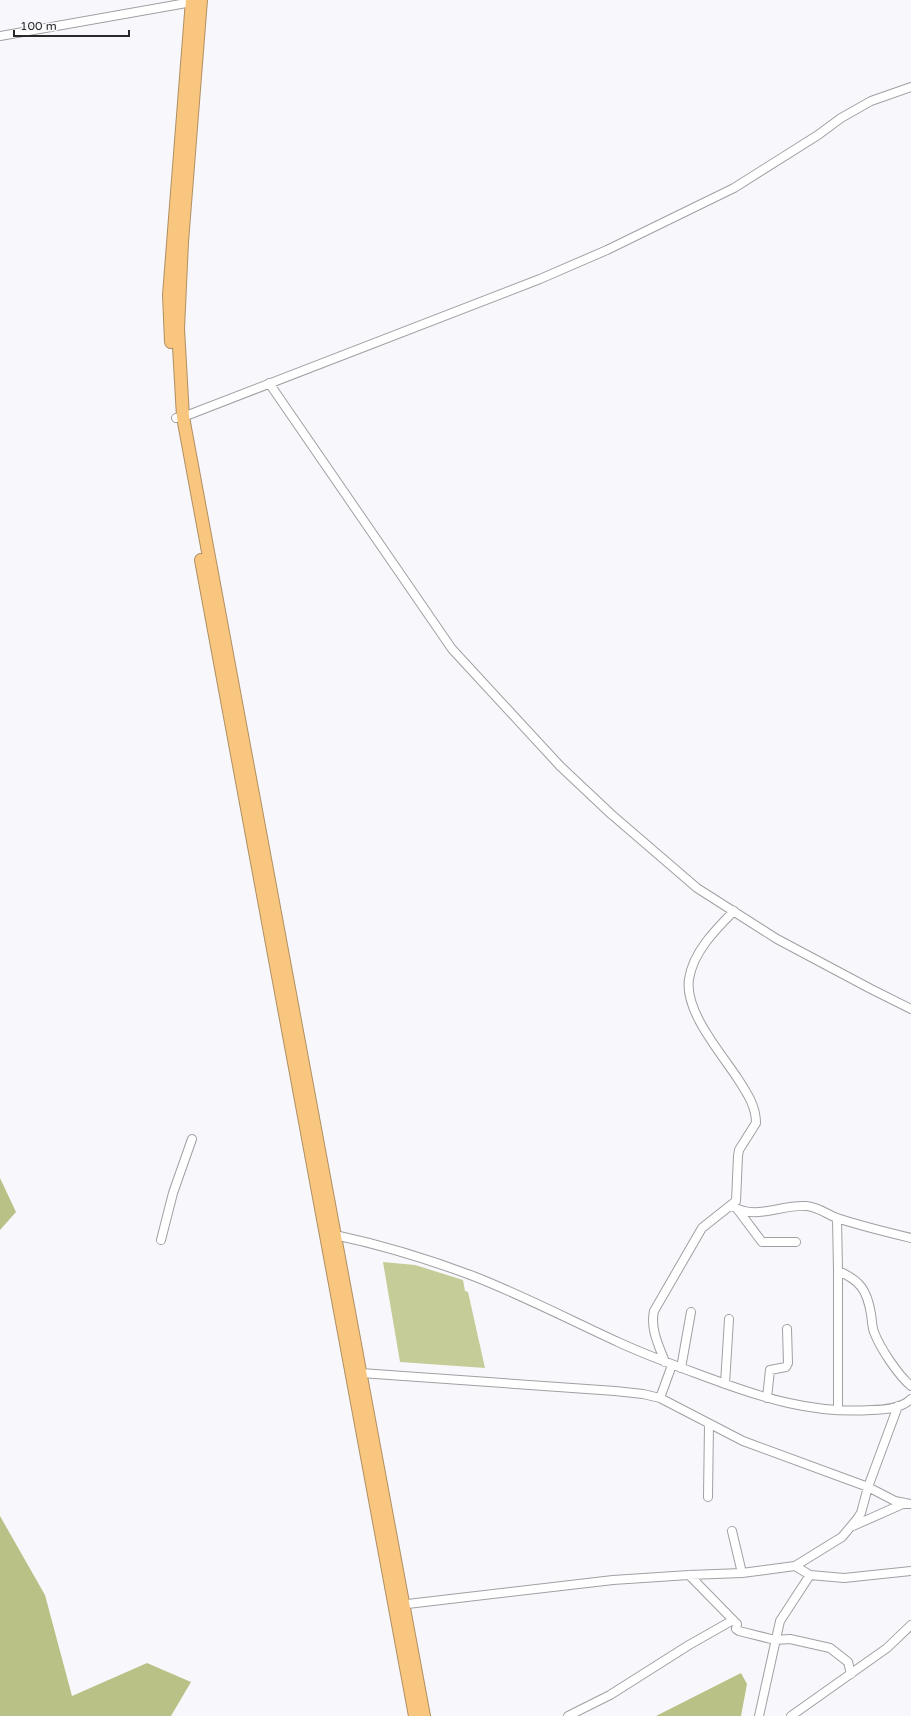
<svg xmlns="http://www.w3.org/2000/svg" width="911" height="1716" viewBox="0 0 911 1716" font-family="'Varela Round',sans-serif">
<style>
.green{fill:#c6cc97}
.forest{fill:#bac186}
.lines{fill:none;stroke-linecap:round;stroke-linejoin:round}
.minor-casing{stroke:#a0a0a4;stroke-width:10}
.highway-casing{stroke:#b08f62;stroke-width:14}
.minor{stroke:#fff;stroke-width:8}
.highway{stroke:#f9c680;stroke-width:12}
</style>
<rect width="100%" height="100%" fill="#f8f8fc"/>
<path class="green" d="M383,1262L415,1265L463,1280L465,1291L468,1292L485,1368L400,1362Z"/>
<path class="forest" d="M0,1178L16,1212L0,1230Z
M0,1516L45,1595L72,1696L147,1663L191,1682L171,1716H0Z
M741,1673L747,1684L741,1716H656Z"/>
<g class="lines">
<defs>
<path id="minor" d="M0,36L192,2
M269,383L452,649L560,766L611,814L697,888L777,939L871,989L911,1009
M176,418L183,417L540,279L607,250L734,188L818,135L841,118L871,101L911,87
M732,1206C756,1221 781,1204 806,1206C819,1207 826,1214 837,1218C861,1226 886,1232 911,1238
M738,1210L762,1242H796
M837,1218L838,1271C860,1280 867,1290 871,1314C872,1320 872,1327 874,1332C880,1348 898,1375 911,1386
M335,1235C382,1245 428,1259 473,1276C522,1295 570,1320 618,1342C648,1356 679,1367 709,1378C762,1398 814,1414 871,1410C883,1410 902,1408 911,1399
M161,1240L173,1193L192,1139
M838,1271V1410
M665,1362C659,1346 650,1329 654,1311L702,1228L736,1201L738,1156L739,1150L756,1123C756,1106 747,1093 738,1079C721,1053 684,1011 689,979C693,952 716,929 734,911
M681,1368L691,1312
M361,1373L615,1391L643,1394L660,1398L743,1441L868,1487L895,1501L911,1504
M725,1384L729,1319
M660,1398L672,1365
M767,1398L770,1370L786,1367L788,1363L787,1329
M708,1497L709,1424
M853,1526L905,1503
M732,1531L742,1573
M795,1566L810,1575L844,1578L911,1571
M689,1575L737,1624L736,1629L739,1631L775,1640L790,1639L830,1648L848,1662L851,1674
M399,1605L613,1580L689,1575L742,1573L795,1566L842,1537L857,1519L861,1513L868,1487L898,1406
M568,1716L610,1695L689,1645L733,1620
M759,1716L780,1621L810,1575
M791,1716L887,1648L911,1625"/>
<path id="highway" d="M201,0L182,242L178,329L183,417L424,1716
M171,342L169,295L192,0
M201,560L415,1716"/>
</defs>
<use href="#minor" class="minor-casing"/>
<use href="#highway" class="highway-casing"/>
<use href="#minor" class="minor"/>
<use href="#highway" class="highway"/>
</g>
<path d="M14 30v6h115v-6" fill="none" stroke="#29292b" stroke-width="2"/>
<text x="20" y="30" font-size="12" fill="#29292b" stroke="#f8f8fc" stroke-width="3" paint-order="stroke">100 m</text>
</svg>
